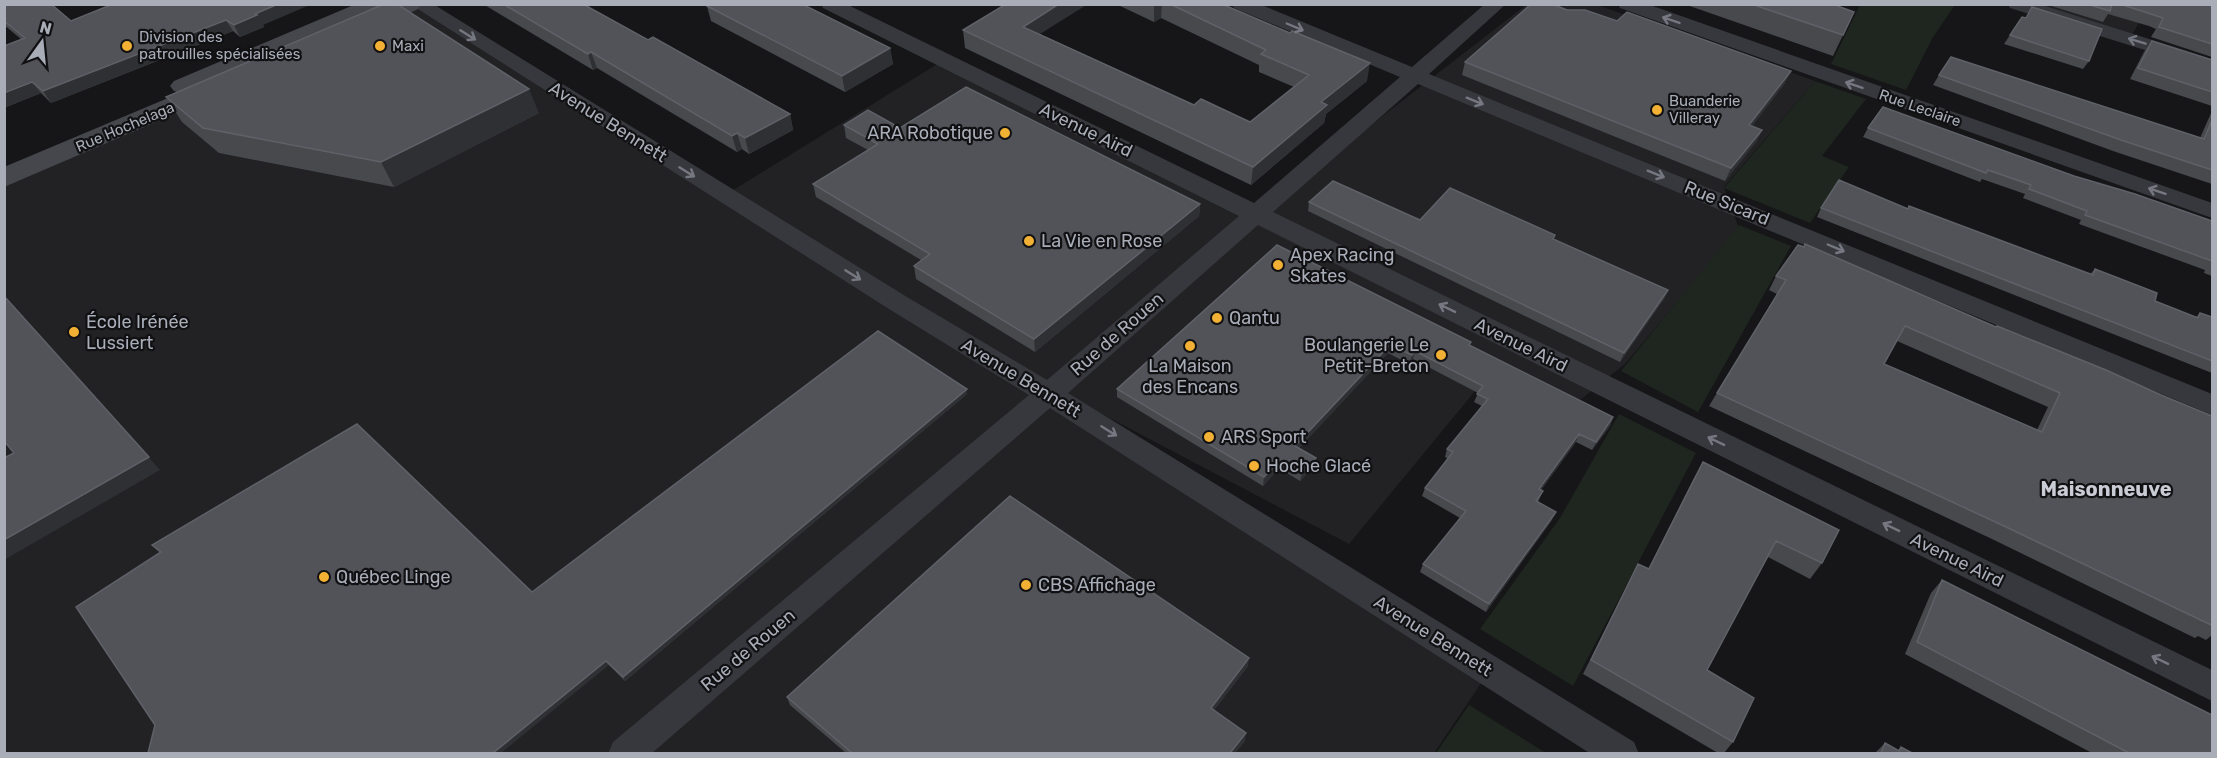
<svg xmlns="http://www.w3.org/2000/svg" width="2217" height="758" viewBox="0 0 2217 758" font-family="Rubik,sans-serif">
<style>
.built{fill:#222225}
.green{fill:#1e261f}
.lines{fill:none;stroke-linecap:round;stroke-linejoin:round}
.minor{fill:#37383d;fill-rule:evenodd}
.secondary{fill:#45474d;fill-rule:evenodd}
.wall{fill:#47494d;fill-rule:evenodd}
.shaded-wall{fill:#2f3033}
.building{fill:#525359;stroke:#5f6168;stroke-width:1.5;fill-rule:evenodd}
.oneway{stroke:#757881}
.poi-dot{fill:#f2b134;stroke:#111113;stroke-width:2}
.labels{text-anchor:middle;stroke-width:4.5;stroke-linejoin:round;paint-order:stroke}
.far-poi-label{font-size:15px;fill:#a8adb8;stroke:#111113;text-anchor:start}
.far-street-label{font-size:15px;fill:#a8adb8;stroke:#111113}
.street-label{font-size:18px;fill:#a8adb8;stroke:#111113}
.poi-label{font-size:18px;fill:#a8adb8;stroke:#111113;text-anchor:start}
.neighbourhood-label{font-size:20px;font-weight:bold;fill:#c9ccd4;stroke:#111113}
</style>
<rect width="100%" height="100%" fill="#161618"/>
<path class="built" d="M417,5L722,197L944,60L1256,214L1526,5H1597L1815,81L1724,187L1739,229L1625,364L1580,400L1499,362L1349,544L910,313L1486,676L1434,753H5L4,194L7,192L5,191V178Z
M2023,5H2149L2131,37Z"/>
<path class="green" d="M1860,5H1955L1933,37L1906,90L1831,64Z
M1815,81L1866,99L1822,156L1849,167L1810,223L1724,188Z
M1739,225L1791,246L1698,412L1621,371Z
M1619,414L1696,453L1573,686L1480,629L1560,518Z
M1469,705L1546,753H1436Z"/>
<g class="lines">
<path class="minor" d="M410,4H433L907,297L1047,380L1239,216L823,8L821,4H846L1254,203L1400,77L1234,8L1232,4H1259L1412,67L1485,4H1506L1429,74L2212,394V415L1418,84L1273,212L2212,670V701L1258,225L1068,393L1634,742L1639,754H1591L1050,408L651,754H608L613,742L1029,395L889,309Z
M1618,4H1647L2212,203V218L1620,8Z
M2008,4H2039L2212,59V71L2010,8Z"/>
<path class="secondary" d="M356,4H421L418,9C400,17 374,35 353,30L351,24L214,82L221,84L225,89L221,94L4,187V167L180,93L174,91L170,86L174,81Z"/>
</g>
<path class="wall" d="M4,4L71,21L113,4L263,25L264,27L240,37L233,31L51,103L41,93L4,108V46L21,39L4,25Z
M483,4H583L648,40L790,114L793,130L749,154L742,149L737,152L597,68L593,70Z
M706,4H802L890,48L893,64L845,92L711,21L707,6L708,5Z
M1116,4H1222L1367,81L1326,114L1324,123L1251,185L965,48L963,30L1040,34L1194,105L1250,122L1294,87L1259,72V65L1161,18L1154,22Z
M1684,4H1832L1843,35L1833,56Z
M2045,4H2212V57L2151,37L2156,29L2149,26L2108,14L2103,22Z
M2026,18L2089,61L2083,69L2004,44L2010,35Z
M2152,41L2212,60V106L2130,79L2144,52Z
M1465,62L1785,83L1752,126L1762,130L1756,142L1725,181L1462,75Z
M1939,75L2200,138L2212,111V184L2113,151L1933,85Z
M166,97L539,113L394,187L219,153L182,122Z
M844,125L900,128L1200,204L1199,216L1035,352L916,279L914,266L921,260L816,197L813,184L868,150L846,138Z
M1868,128L2074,176L2212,224V276L2204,273L2205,270L2079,224L2081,220L2023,198L2025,194L1982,179L1980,182L1863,137Z
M1309,202L1420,220L1555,235L1553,239L1668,290L1664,299L1620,362L1308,211Z
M1821,208L1908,209L2090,274L2095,269L2155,301L2196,317L2200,313L2212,317V373L1817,217Z
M1277,245L1470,346L1613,417L1610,426L1592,450L1576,442L1541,490L1543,491L1538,502L1552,520L1486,612L1420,572L1423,564L1460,518L1422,496L1425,488L1448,459L1445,457L1447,449L1482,406L1474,402L1478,393L1413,359L1409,364L1388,353L1299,448L1316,458L1314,466L1300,481L1279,468L1263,486L1117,397V389Z
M1776,276L1996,327L2212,416V635L2206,640L2198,636L2195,638L1992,539L1709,406L1777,294L1769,290ZM1897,341L2048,407L2037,430L1884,364Z
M967,394L625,681L609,665L155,725L160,553L152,545L532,592Z
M1703,462L1822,563L1810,579L1768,557L1707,670L1733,742L1724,753H1718L1583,674L1638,564L1648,569L1694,478Z
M1942,580L2212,753H2092L1905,654L1931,593Z
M1248,666L1214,710L1245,741L1235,753H846L790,705L787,697Z
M1885,743L1898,750L1901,747L1912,753H1875Z"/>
<path class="shaded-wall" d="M278,4H312L263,25L264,27L240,37L234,25L255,14Z
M1059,4H1088L1024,44L1023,27Z
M1162,4L1161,18L1154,22V5Z
M226,20L233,31L51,103L43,91Z
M890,48L893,64L845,92L842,76Z
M591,52L597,68L593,70L588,54Z
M1370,63L1367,81L1326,114L1324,123L1251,185L1253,167L1321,102Z
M1791,71L1785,83L1743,138L1749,125Z
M32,82L41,93L4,108V93Z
M529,89L539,113L394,187L381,162Z
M790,114L793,130L749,154L745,138Z
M1762,130L1756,142L1725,181L1731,168Z
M737,133L742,149L737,152L732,136Z
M1200,204L1199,216L1035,352L1034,339Z
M1668,290L1664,299L1620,362L1624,353Z
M4,296L160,470L4,560V540L149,457Z
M1390,345L1388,353L1294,454L1295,446Z
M1415,351L1413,359L1409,364L1412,355Z
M967,389V394L625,681L623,677Z
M1613,417L1610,426L1592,450L1596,442Z
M1579,434L1576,442L1536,497L1539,489Z
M1316,458L1314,466L1300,481L1302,473Z
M1280,460L1279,468L1263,486L1264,477Z
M1556,512L1552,520L1486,612L1489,604Z
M1249,658L1248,666L1210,715L1211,708Z
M606,661L609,665L501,753H493Z
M1246,733L1245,741L1235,753H1230Z"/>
<path class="building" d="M4,4H51L71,21L113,4H278L255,14L257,15L234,25L226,20L43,91L32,82L4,93V46L25,38L4,21Z
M384,4H397L529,89L381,162L203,128L166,97Z
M503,4H583L648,40L653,37L790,114L745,138L737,133L732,136L591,52L588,54Z
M709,4H802L890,48L842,76L707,6Z
M1006,4H1059L1023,27L1194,105L1201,99L1250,122L1309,75L1261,54L1266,50L1170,4H1222L1290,33L1292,31L1370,63L1321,102L1327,105L1253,167L963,30Z
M1531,4H1552L1567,10H1585L1617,21L1627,12L1791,71L1749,125L1762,130L1731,168L1465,62Z
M1751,4H1832L1854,12L1843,35Z
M2087,4H2112L2110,11Z
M2120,4H2212V44L2159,27L2163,18Z
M2032,7L2102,29L2089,61L2010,35L2022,17L2026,18Z
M2152,41L2212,60V92L2138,68Z
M1951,57L2204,139L2212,120V170L2121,140L1939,75Z
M966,87L1200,204L1034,339L914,266L930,254L813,184L878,144L844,125L868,110L900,128Z
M1883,107L2074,176L2135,194L2212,221L2211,224H2212V261L2085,215L2087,211L2029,189L2031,185L1988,170L1986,173L1868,128Z
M1839,180L1908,209L1909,206L2093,275L2095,269L2157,293L2155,301L2198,318L2200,313L2212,317V361L1821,208Z
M1333,181L1420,220L1450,188L1555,235L1553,239L1668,290L1624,353L1309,202Z
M1805,244L1996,327L1997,326L2106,370L2161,395L2212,416V622L2211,625L2004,526L1717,393L1786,280L1776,276L1798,245L1804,247ZM1905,326L2060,393L2042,432L1884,364Z
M1277,245L1471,342L1469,345L1613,417L1596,442L1579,434L1539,489L1543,491L1536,501L1556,512L1489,604L1423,564L1466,511L1425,488L1453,452L1447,449L1488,399L1477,394L1483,386L1415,351L1412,355L1390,345L1295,446L1316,458L1302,473L1280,460L1264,477L1117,389Z
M4,296L149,457L4,540V458L14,453L4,441Z
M878,331L967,389L623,677L606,661L493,753H148L155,725L76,607L161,552L152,545L357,424L532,592Z
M1703,462L1839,530L1822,563L1776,541L1707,670L1754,698L1733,742L1591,660L1638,564L1649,569Z
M1010,496L1249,658L1211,708L1246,733L1230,753H852L787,697Z
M1942,580L2212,715V753H2129L1917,642Z
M1885,743L1899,751L1901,747L1912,753H1881Z"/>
<defs><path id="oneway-shaft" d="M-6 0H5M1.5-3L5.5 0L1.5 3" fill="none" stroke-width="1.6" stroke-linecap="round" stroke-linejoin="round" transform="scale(1.5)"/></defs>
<g class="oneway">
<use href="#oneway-shaft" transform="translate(1671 20) rotate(-161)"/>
<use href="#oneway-shaft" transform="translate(1295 27) rotate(23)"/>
<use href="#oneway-shaft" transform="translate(468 35) rotate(32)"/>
<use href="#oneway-shaft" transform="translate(2137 41) rotate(-163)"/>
<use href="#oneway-shaft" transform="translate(1854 85) rotate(-161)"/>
<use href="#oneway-shaft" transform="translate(1475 101) rotate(22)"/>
<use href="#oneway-shaft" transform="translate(687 172) rotate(32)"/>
<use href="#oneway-shaft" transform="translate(1656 174) rotate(22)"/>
<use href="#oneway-shaft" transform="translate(2157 191) rotate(-161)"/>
<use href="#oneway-shaft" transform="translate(1836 248) rotate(23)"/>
<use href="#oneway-shaft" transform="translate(853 275) rotate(32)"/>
<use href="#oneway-shaft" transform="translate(1447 308) rotate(-154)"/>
<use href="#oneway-shaft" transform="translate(1109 431) rotate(32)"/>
<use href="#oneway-shaft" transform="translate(1716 441) rotate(-154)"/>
<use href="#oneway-shaft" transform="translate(1891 527) rotate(-154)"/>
<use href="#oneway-shaft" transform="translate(2160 660) rotate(-154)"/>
</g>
<g class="poi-dot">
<circle cx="127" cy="46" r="6"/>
<circle cx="380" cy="46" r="6"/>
<circle cx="1657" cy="110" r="6"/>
<circle cx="1005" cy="133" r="6"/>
<circle cx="1029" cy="241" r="6"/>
<circle cx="1278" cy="265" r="6"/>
<circle cx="1217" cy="318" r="6"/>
<circle cx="74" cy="332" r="6"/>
<circle cx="1190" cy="346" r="6"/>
<circle cx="1441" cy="355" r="6"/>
<circle cx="1209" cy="437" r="6"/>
<circle cx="1254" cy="466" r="6"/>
<circle cx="324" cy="577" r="6"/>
<circle cx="1026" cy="585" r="6"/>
</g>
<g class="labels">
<g class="far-poi-label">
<text x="139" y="42">Division des<tspan x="139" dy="17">patrouilles spécialisées</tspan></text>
<text x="392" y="51">Maxi</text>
<text x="1669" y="106">Buanderie<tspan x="1669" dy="17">Villeray</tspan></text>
</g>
<g class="far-street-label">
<text transform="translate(1920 108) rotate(19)" y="5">Rue Leclaire</text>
<text transform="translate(125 127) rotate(-23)" y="5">Rue Hochelaga</text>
</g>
<g class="street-label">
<text transform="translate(608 122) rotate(32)" y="6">Avenue Bennett</text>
<text transform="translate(1086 130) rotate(26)" y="6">Avenue Aird</text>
<text transform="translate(1727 203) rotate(22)" y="6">Rue Sicard</text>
<text transform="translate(1117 334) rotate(-41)" y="6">Rue de Rouen</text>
<text transform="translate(1521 345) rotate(26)" y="6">Avenue Aird</text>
<text transform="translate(1021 378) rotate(31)" y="6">Avenue Bennett</text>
<text transform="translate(1957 560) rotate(26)" y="6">Avenue Aird</text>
<text transform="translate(1433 636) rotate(32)" y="6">Avenue Bennett</text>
<text transform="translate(748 650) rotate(-40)" y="6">Rue de Rouen</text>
</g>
<g class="poi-label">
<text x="993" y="139" text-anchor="end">ARA Robotique</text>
<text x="1041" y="247">La Vie en Rose</text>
<text x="1290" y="261">Apex Racing<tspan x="1290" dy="21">Skates</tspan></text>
<text x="1229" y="324">Qantu</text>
<text x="86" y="328">École Irénée<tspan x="86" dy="21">Lussiert</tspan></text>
<text x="1429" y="351" text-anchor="end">Boulangerie Le<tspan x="1429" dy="21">Petit-Breton</tspan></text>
<text x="1190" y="372" text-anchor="middle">La Maison<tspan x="1190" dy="21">des Encans</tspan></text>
<text x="1221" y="443">ARS Sport</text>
<text x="1266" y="472">Hoche Glacé</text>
<text x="336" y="583">Québec Linge</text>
<text x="1038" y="591">CBS Affichage</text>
</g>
<g class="neighbourhood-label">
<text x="2106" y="496">Maisonneuve</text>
</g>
</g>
<rect width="2217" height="758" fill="none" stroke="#a8adb8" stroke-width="12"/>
<g transform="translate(42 42) rotate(15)" stroke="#111113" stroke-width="4.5" paint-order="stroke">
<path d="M0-4.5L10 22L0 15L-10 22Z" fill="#a8adb8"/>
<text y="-9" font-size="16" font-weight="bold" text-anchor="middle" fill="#a8adb8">N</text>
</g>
</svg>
